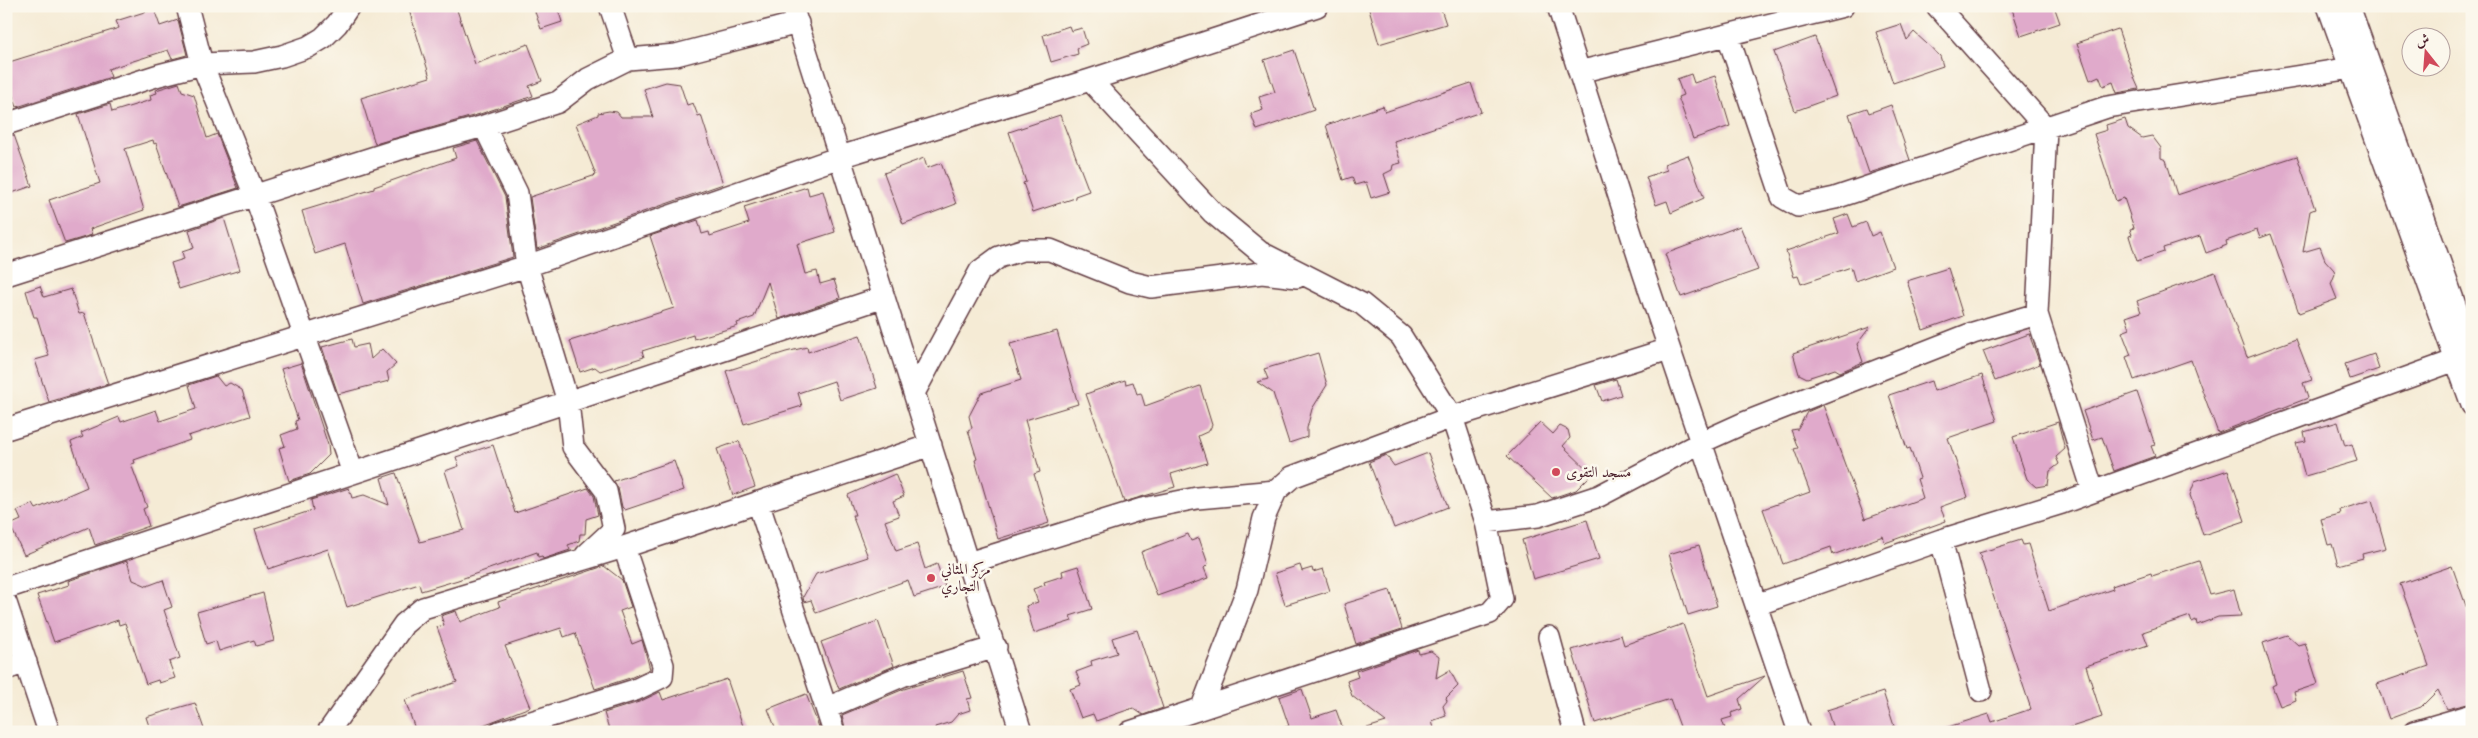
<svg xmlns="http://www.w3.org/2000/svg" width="2478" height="738" viewBox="0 0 2478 738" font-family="'Libre Caslon Text',Amiri,serif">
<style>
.building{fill:#e0aacb}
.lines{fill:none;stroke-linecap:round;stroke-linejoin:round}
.minor-casing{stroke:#643e44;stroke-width:24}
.minor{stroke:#fff;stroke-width:21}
.poi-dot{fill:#d1495b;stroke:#fbf7ec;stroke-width:2}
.labels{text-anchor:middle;stroke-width:5;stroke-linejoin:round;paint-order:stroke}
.poi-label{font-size:15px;fill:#4a1f2b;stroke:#fbf7ec;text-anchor:start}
</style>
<rect width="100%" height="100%" fill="#fbf7ec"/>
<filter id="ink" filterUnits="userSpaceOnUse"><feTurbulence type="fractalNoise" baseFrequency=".02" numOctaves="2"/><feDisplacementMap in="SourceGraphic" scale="10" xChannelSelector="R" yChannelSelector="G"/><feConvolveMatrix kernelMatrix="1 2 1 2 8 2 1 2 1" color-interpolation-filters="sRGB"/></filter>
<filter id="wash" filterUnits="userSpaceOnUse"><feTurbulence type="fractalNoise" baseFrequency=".0096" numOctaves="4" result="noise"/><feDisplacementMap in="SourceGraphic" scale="20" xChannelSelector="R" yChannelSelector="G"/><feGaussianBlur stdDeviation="1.12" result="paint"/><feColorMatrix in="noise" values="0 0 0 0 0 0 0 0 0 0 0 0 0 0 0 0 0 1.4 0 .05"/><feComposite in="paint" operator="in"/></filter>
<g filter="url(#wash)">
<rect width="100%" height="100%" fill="#f5ebd5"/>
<g id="blocks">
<path class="building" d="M421,6H450L457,10L475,64L528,44L542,81L529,86L533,96L480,114L375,144L361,98L430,77L409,10Z
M533,6H557L562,22L541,29Z
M1368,6H1417L1418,12L1440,6L1446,24L1379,44Z
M2011,6H2054L2060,23L2021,36Z
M154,9L160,26L178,20L187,55L172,59L168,50L108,69L111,77L17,107L6,77V63L119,28L116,21Z
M1901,24L1907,40L1914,32L1940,56L1943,66L1893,83L1876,32Z
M1069,26L1071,31L1082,28L1087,44L1077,48L1078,54L1051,62L1043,35Z
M2118,29L2135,80L2139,89L2117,93L2113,82L2103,86L2099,76L2090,80L2077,43Z
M1815,37L1836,96L1795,111L1774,52Z
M1294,50L1314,110L1257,130L1251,114L1263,110L1259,97L1275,92L1264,60Z
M1691,74L1694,83L1715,76L1730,126L1693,139L1678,97L1683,95L1677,79Z
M666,82L680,84L687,105L693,103L698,116L701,115L723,184L537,249L530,197L596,175L576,124L598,115V113L609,111L617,112L621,117H653L644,89Z
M179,83L182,91L194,95L207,138L217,134L238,188L178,207L156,143L154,144L153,140L125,149L144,210L101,225L90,229L92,235L65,243L49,200L100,183L78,114L110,104L112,112L151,100L150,95L157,93L156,90Z
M1471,83L1481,112L1394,141L1401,163L1393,165L1392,170L1384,174L1390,192L1371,198L1366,182L1355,185L1352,177L1343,180L1326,125L1383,106L1385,112Z
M1891,105L1910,160L1869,173L1849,114L1867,108L1869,113Z
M1060,115L1089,191L1075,196V198L1033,212L1023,183L1026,182L1009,132Z
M2125,119L2128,128L2142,138L2152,136L2161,148V158L2166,160L2177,195L2297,156L2315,209L2310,211L2303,252L2320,247L2325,260L2334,270L2335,274L2331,284L2337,299L2299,313L2271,234L2260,238L2257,230L2226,241L2227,245L2206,253L2200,236L2163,248L2164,252L2137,261L2129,236L2132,235L2130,229L2134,228L2124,198L2116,201L2094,134L2107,130L2106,125Z
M14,135L32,186L6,195V136Z
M477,141L505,197L513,257L363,304L345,244L315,254L302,211L374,189V187L456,158L453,148Z
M1688,155L1704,198L1671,213L1667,201L1656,205L1646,177L1667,170L1664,164Z
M924,158L927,168L941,163L956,204L903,224L884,173Z
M807,187L809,195L823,191L835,232L797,244L805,274L817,271L820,284L834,280L840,298L779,319L768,282L754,317L737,323L738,326L694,339L693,335L642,351L644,357L600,371L595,367L580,372L570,341L674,308L650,236L698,220L702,234L709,232L710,236L749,223L744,207Z
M1848,214L1853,227L1866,222L1871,236L1880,232L1893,267L1855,281L1851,267L1801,284L1798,276L1794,277L1786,251L1839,233L1834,219Z
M224,218L240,270L179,289L171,263L184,259L182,252L194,248L189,230Z
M1740,226L1758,270L1681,297L1665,254Z
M1948,268L1963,316L1923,330L1907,281Z
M2215,272L2247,357L2296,339L2312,380L2303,383L2308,398L2218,433L2191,360L2134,380L2126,357L2131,355L2122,332L2130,329L2126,317L2141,312L2137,301Z
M40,286L44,297L71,289L79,314L84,313L108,384L49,402L35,360L49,356L37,317H34L26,291Z
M1870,327L1857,344L1863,362L1840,372L1835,369L1807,378L1799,374L1793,353Z
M1057,331L1078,404L1025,420L1040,472L1034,474L1049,523L998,539L975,460L977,459L968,430L972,428L969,416L981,393L1021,380L1010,344Z
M2029,334L2040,364L1995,381L1983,351Z
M860,335L877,388L840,400L834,381L798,393L802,406L744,424L726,371L786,352L807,347L808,352Z
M352,339L354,347L368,344L371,359L382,349L396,364L387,372L389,381L338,394L322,347Z
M1318,353L1327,385L1312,409L1307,428V437L1289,443L1273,393L1257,382L1268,379L1264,369Z
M2374,354L2379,369L2350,379L2345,364Z
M301,363L328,445L329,455L310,474L289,481L279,448L285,446L281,435L297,429L295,421L298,420L281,369Z
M1982,375L1997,421L1948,438L1968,497L1940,507L1946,521L1885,543L1883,536L1833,555L1831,547L1783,564L1763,509L1810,492L1794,449L1798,448L1791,430L1798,429L1807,412L1823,405L1865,519L1923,498L1917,479L1920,478L1910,448L1907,449L1889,395L1931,381L1934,391Z
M216,376L224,386L230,383L242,390L250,416L188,436L190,440L134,460L135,463L131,464L147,507L143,509L149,526L95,545L89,527L24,555L10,525L21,520L17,511L33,504L36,509L87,487L71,442L83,437L81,433L119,417L121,422L156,410L160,421L196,409L189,385Z
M1616,379L1621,395L1602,401L1596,385Z
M1125,380L1126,384L1133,382L1137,394L1141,393L1145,406L1200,386L1212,425L1209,431L1198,436L1207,463L1171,474L1175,487L1124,502L1086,394Z
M2137,392L2155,445L2151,446L2155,456L2114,471L2102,437L2093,440L2083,411Z
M1540,422L1553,434L1560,426L1568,430L1570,438L1563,446L1592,474L1576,490L1552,498L1507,456Z
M2058,422L2065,449L2056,457L2059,464L2050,471L2048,485L2036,487L2027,479L2013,437Z
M2338,422L2345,446L2352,444L2357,461L2305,476L2296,443L2306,441L2304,432Z
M739,441L755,487L733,495L717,449Z
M493,445L515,513L588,488L594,496L598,515L586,519L585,534H580L579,541L568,545L570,550L543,559L542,556L538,557L537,552L458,580L421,591L419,584L347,607L328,549L268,569L255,529L313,510L311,500L349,488L352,498L364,495L389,505L381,478L396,473L420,542L464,530L445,471L459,466L456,457Z
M1428,453L1448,507L1394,528L1369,462L1386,455L1394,466Z
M674,461L684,490L625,510L622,507L618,488L614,481Z
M2228,470L2245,521L2203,535L2190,495L2195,481Z
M895,474L904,496L893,501L899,516L885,521L896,551L917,544L925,569L937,564L945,587L914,597L908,580L816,613L811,600L804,602L803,597L816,574L868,557L852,515H855L848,495Z
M2372,500L2386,548L2362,554L2363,558L2338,565L2332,544L2328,545L2321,519L2340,514L2339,510Z
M1587,520L1599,559L1533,579L1522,540Z
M1188,534L1191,541L1199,538L1208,564L1204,568L1208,578L1157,596L1141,552Z
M2021,540L2023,545L2028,544L2049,611L2113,589L2112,586L2151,573L2152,576L2199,561L2210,595L2234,589L2241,616L2218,617L2197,625L2196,620L2192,622L2190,616L2143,632L2148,645L2086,666L2102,717L2056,732H1945V728L1989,714L1992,722L2031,709L1979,553Z
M1699,545L1717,606L1688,615L1669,554Z
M127,561L133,580L147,586L163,580L172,607L164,610L180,658L169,662L175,678L159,683L158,680L146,684L125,623L119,625L118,620L54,642L37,595L69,585L68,581Z
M1300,565L1302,571L1312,568L1313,572L1323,569L1330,591L1285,605L1275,573Z
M604,566L622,580L631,607L620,611L632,644L642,640L650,669L630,678L595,689L575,633L564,637L561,628L505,646L530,707L465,732H416L405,700L457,682L437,627L444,625L441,616L456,611L460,622L500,607L498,602Z
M1078,566L1092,609L1070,616L1072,621L1034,633L1026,606L1038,602L1033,589L1045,585L1044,582L1063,576L1062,571Z
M2452,566L2472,623V703L2447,709L2438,690L2421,707L2389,719L2377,684L2429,666L2400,584Z
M1390,590L1402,629L1356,644L1344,604Z
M263,593L274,641L256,646L254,640L219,651L216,641L206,644L197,612Z
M878,621L894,666L839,689L821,642Z
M1683,624L1708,696L1765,676L1739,699L1742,709L1731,713L1732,717L1722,720L1726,732H1682L1670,699L1595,723L1572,650L1621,635L1624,645Z
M1137,630L1163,708L1143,715L1133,708L1096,721L1093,714L1081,718L1070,689L1081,685L1076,672L1092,666L1091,661L1117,653L1112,638Z
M2287,635L2298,645L2305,643L2318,684L2294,692L2296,700L2280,706L2272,686L2276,684L2263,643Z
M1418,650L1419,654L1431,651L1439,657L1436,678L1450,670L1458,686L1446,698L1447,701L1443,706L1446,716L1432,721L1435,732H1364V729L1386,722L1352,696L1347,681L1358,677L1356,671Z
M963,671L972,698L967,699L970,710L958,714L951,722L935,727L936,732H846L842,715L904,689Z
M727,679L745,732H610L604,713L639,702L660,692L663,700Z
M1302,689L1312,718L1336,710L1344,732H1280L1279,729L1289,726L1279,697Z
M1883,692L1896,732H1834L1827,710Z
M806,694L821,732H777L768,709Z
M195,703L204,729L195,732H151L146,717Z"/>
</g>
</g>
<g filter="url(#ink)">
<use href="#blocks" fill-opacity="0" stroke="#643e44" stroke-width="1"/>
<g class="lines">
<defs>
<path id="minor" d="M187,6L202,64L255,196L353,473
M610,6L628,59
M792,6L1021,732
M1558,6L1644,274L1799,732
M1937,6L2046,128L2037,314L2093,491
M2328,6L2472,405
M2349,6L2472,353
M1728,36L1782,197L1798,206L1835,198L2107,107L2370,65
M1579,72L1843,6
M1090,80L1213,213L1260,252L1362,304L1401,336L1452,417L1486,522L1502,599L1490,613L1130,732
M6,124L159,75L202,64L254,62L282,56L308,47L323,38L337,24L349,6
M484,126L517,193L527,266L568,402L573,447L606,491L614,529L586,555
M6,275L397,150L484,126L558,102L588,79L628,59L676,55L798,23
M914,393L980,271L999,257L1022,250H1050L1130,282L1151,287L1262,273L1297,277
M6,429L527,266L840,157L1090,80L1317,6
M758,502L834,732
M1486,522L1538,516L1599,496L1702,442L1744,423L1973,333L2037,314
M1941,540L2062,503L2456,360
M968,563L1142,509L1197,498L1276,491
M6,588L884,297
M6,603L49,732
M1756,605L1941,540L1981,691
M1549,637L1575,732
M6,669L26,662
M1202,707L1247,590L1264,518L1276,491L1292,477L1452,417L1669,349
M827,708L904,675L996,647
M328,732L404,624L423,608L624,547L931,445
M499,732L635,690L662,677L663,665L624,547
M2414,732L2472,715"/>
</defs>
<use href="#minor" class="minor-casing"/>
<use href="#minor" class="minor"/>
</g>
</g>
<g class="poi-dot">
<circle cx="1556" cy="472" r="5"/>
<circle cx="931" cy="578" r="5"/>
</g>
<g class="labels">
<g class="poi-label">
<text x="1566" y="477">مسجد التقوى</text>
<text x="941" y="574">مركز المثاني<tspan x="941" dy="17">التجاري</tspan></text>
</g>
</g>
<rect width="2478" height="738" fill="none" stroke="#fbf7ec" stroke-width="25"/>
<g transform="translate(2426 52) rotate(343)"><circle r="24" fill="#fbf7ec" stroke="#b4a19f"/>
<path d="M0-4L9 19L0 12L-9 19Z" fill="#d1495b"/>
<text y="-8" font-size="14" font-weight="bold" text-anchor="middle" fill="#4a1f2b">ش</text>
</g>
</svg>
